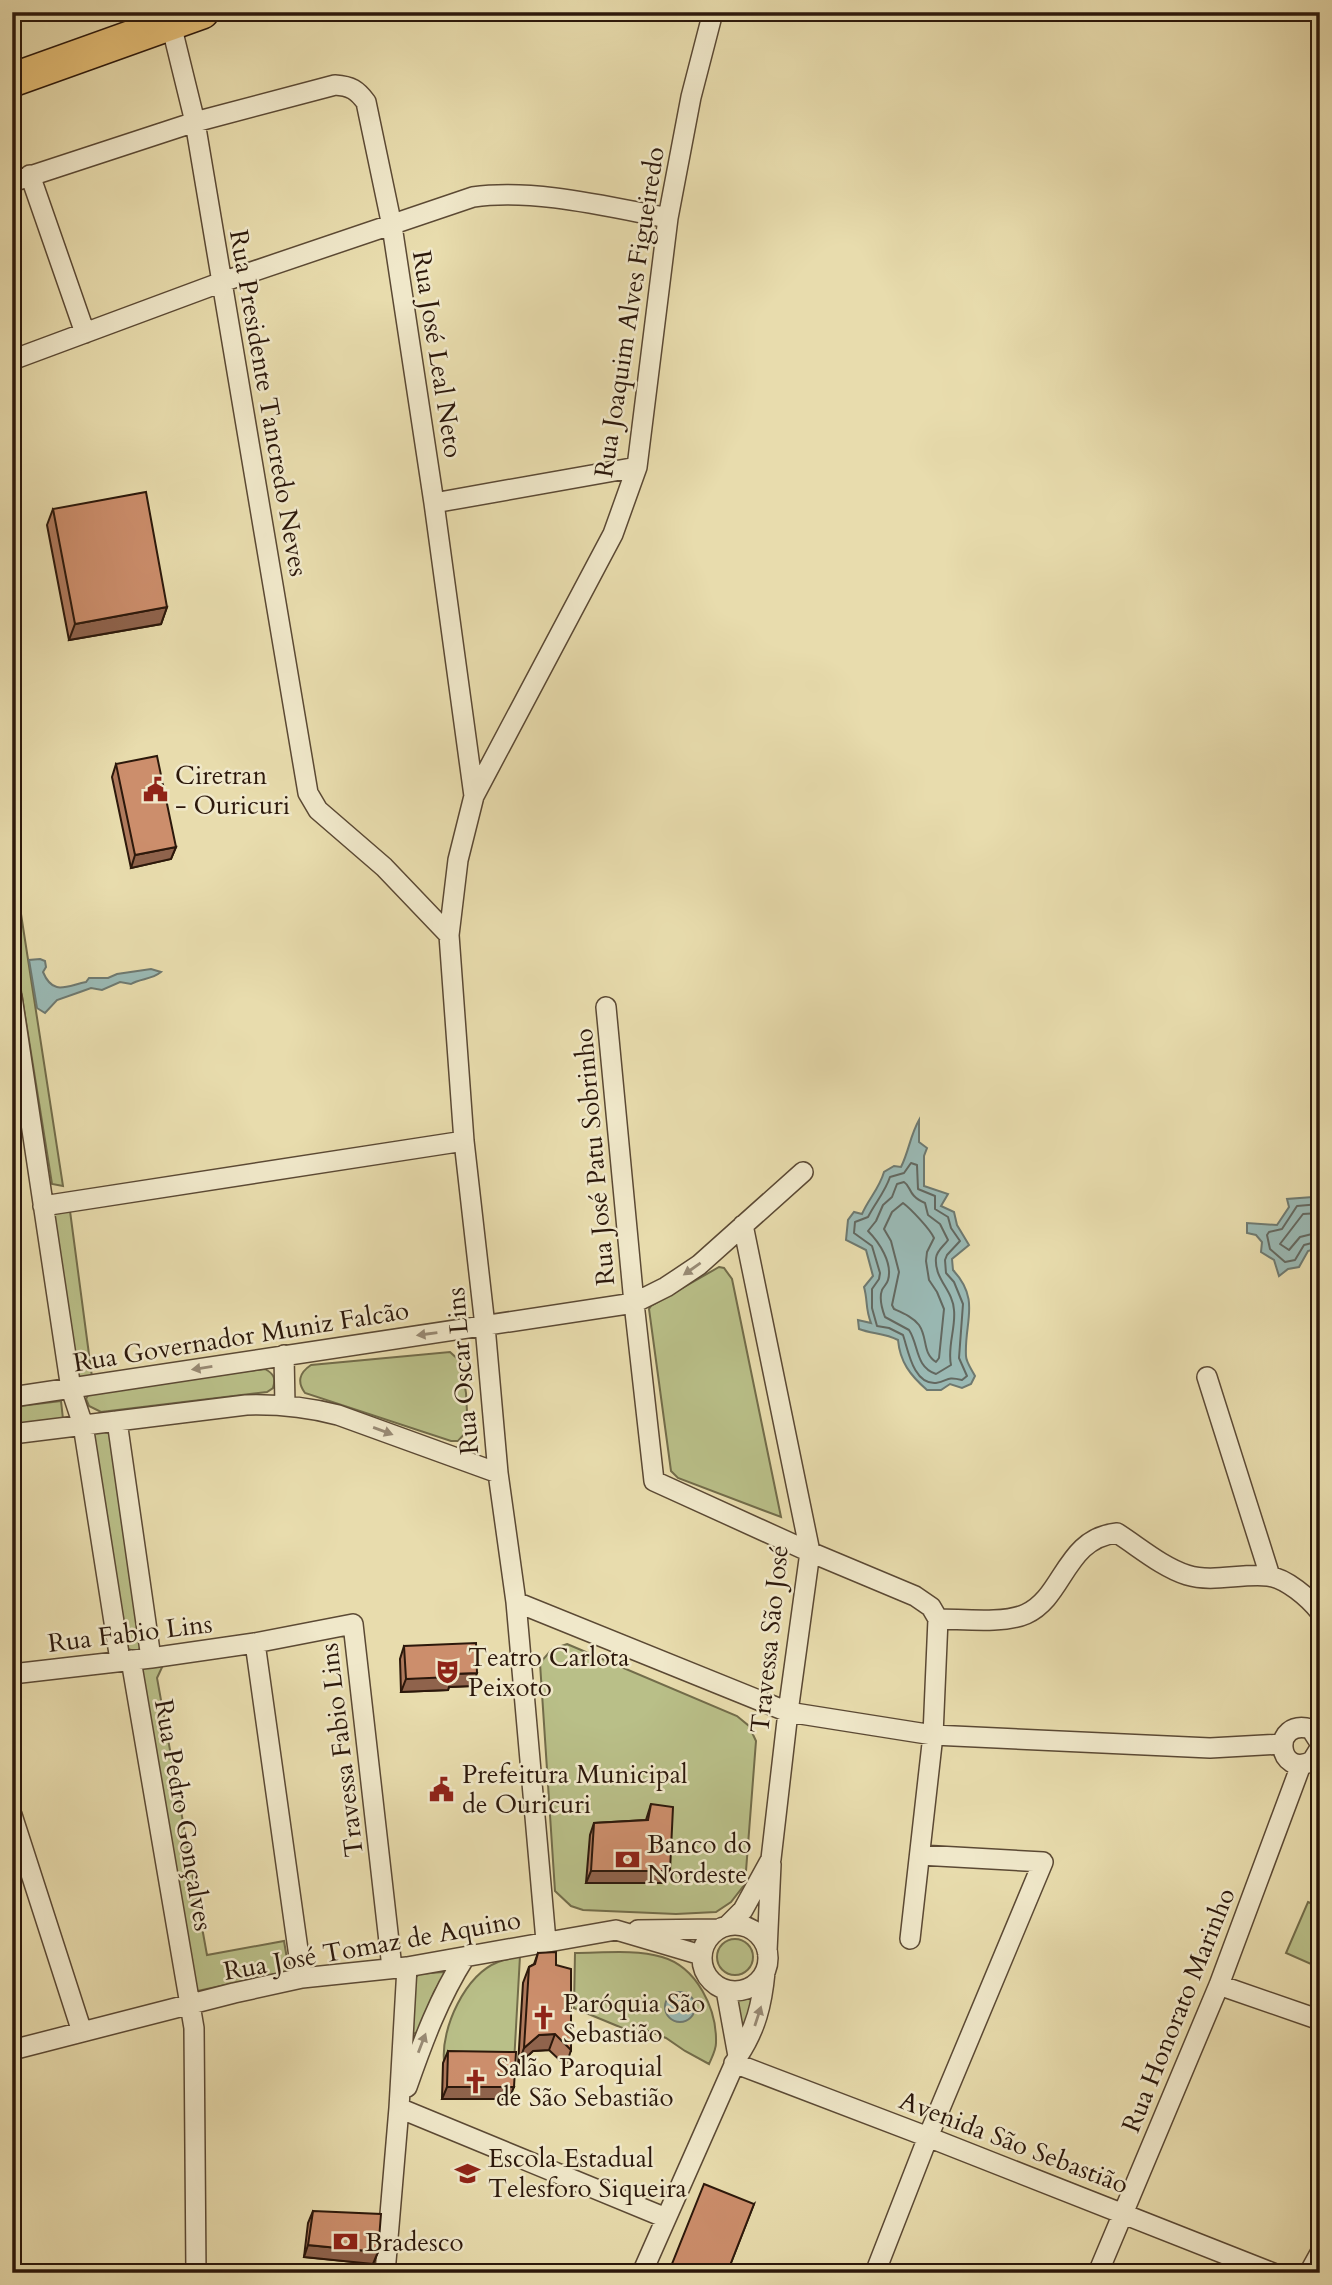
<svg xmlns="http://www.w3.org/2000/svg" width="1332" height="2285" viewBox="0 0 1332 2285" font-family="Cardo,serif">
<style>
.green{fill:#b9bf88;stroke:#726c4a;stroke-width:2}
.water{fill:#9ab9b4;stroke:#6e7970;stroke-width:2}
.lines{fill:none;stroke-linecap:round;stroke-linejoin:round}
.shore{stroke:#636860;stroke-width:2}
.minor-casing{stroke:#5b4934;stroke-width:22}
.trunk-casing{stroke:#2c180b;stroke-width:36}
.minor{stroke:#f0e8ca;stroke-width:19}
.trunk{stroke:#e4be76;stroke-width:33}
.wall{fill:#af7a5d;stroke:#2c180b;stroke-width:2}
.shaded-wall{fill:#8f634c;stroke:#2c180b;stroke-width:2}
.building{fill:#cc8e6c;stroke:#2c180b;stroke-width:2}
.oneway{fill:#988a74}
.labels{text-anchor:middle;stroke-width:5;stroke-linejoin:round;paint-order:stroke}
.street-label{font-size:26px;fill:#2c180b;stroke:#f0e8ca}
.poi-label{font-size:26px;fill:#2c180b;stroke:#f0e8ca;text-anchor:start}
</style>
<rect width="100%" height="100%" fill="#e8dcad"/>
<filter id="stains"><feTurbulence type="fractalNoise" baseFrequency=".00286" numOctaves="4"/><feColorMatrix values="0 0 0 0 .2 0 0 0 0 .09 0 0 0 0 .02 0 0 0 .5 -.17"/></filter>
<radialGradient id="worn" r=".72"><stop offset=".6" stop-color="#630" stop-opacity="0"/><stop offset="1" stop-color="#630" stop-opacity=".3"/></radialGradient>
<path class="green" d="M12,901H19L63,1186L52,1184L12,934Z
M70,1211L92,1377L76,1379L53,1213Z
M719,1267L724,1268L732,1279L781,1517L678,1478L671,1471L649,1309L651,1306Z
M450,1352L461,1362L466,1393L468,1430L458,1441H451L305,1393C297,1382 299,1373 311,1365Z
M265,1369C274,1374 276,1378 273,1388L267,1392L101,1412L89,1406L86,1399L89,1393L94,1390Z
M61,1401L63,1419L12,1426V1407Z
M105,1431L110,1434L141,1648L136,1651L127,1649L92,1438L95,1432Z
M567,1644L737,1716L749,1726L756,1741L745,1884L731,1902L716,1912L676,1914L583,1910L571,1906L555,1891L540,1663L552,1649Z
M164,1663L157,1678L207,1955L284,1941L289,1971L193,1992L138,1668Z
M1308,1902L1320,1907V1968L1286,1953Z
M717 1957a18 18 0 1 1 36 0a18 18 0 1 1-36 0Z
M575,1953C602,1953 635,1949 662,1957C697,1967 717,2009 716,2043C716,2050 712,2057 709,2064L685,2051L666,2038L638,2027L632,2032L574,2008Z
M520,1956L514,2063L444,2061C441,2028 465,1975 498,1962C505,1959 513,1958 520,1956Z
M443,1972L445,1974L434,1992L418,2032L413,2034L414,1979L419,1974Z
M757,1988L744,2042L730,1994Z"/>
<path class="water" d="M40,959L45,961L46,967L43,972C53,996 66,986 86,982L89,978H108L117,974L151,969L161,972C151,980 141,978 131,984L120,982L102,990L91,988L80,992L57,1000L45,1013L37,1008L29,960Z
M919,1120V1142L927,1148L924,1156V1186L948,1194L941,1206L954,1212L957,1225L969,1245L952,1259L953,1270C981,1300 964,1322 966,1356C966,1362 972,1370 975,1376L971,1384L962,1388L950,1384L941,1390H927C910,1375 900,1362 898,1340C885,1333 872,1334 859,1329L858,1320L871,1323C865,1308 868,1301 864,1287L873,1276L866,1250L846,1240L848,1220L854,1212L862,1214C869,1198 879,1189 884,1172L894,1166L901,1167C909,1151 910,1136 919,1120Z
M1313,1197L1320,1198V1247L1308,1251L1299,1267L1288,1269L1279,1276L1274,1260L1261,1252L1262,1242L1256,1235L1247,1233V1223L1277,1225L1289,1207L1287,1199Z
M665 2007a15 15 0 1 1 30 0a15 15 0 1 1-30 0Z"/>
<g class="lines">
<path class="shore" d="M911,1163L917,1165L918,1189L935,1196V1209L948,1217L951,1228L960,1241L947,1255L945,1260L946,1273L954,1282L963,1304L959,1358L967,1376L962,1380C945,1376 949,1381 936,1383C913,1385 908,1349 903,1335L889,1328L877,1326L872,1308V1289L879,1279L880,1273L872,1246L854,1233L855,1222L868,1217C875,1203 885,1192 890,1177L904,1173Z
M904,1182C912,1187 907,1195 925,1203L928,1215L940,1224L948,1240C944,1246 937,1250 936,1258C934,1279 953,1290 954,1310C956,1328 947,1347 951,1365L936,1374C915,1367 919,1345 909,1330L885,1317C882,1309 879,1298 882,1290C884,1286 887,1284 888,1280C893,1263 879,1242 868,1231L876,1221L883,1205L892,1197L897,1184Z
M903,1203C911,1209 930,1229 934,1238L927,1252L926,1261L929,1280L937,1292L944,1309L939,1358L936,1362C922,1353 928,1338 919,1325C913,1317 903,1313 894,1309L892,1305L899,1272L891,1241L884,1229L892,1212Z
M1320,1204L1297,1206L1282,1229L1269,1232L1267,1235L1270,1249L1285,1262L1295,1260L1304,1245L1320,1241
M1320,1213L1303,1214L1280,1244L1289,1250L1300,1237L1320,1232"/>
<defs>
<path id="minor" d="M169,16L195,122L308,793L318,810L384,867L449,935
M30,175L85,333
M12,182L195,122L335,85C351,86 357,90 366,102L392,226L434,503L474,796
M12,360L222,282L473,197C533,188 609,207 668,218
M434,503L637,467
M12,997L71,1389L83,1425L120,1660
M606,1007L634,1303L654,1481L810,1552L915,1596L931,1607L938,1619L933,1735L910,1939
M43,1206L464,1141
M284,1355L285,1405
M1207,1377L1270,1576
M12,1397L634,1303L666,1287L699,1265L803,1172
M117,1421L151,1658
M12,1434L246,1405C278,1404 307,1407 338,1415L498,1473
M516,1602L788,1712L933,1735L1210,1748L1282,1744
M938,1619C962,1619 1004,1624 1026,1614C1064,1597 1065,1538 1117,1533C1139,1547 1162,1567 1187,1575C1213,1583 1241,1573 1268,1576C1286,1578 1309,1598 1320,1612
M255,1643L302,1978
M131,1660L194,2028L196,2273
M12,1674L151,1658L255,1643L353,1624L392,1968
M1320,1743L1311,1729C1270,1718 1277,1779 1312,1761L1320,1748
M12,1815L82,2032
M728,1925L743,1910L771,1859L788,1712L810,1552L743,1225
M702 1958a33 33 0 1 1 66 0a33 33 0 1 1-66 0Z
M638,1930L718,1929
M546,1941L516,1602L498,1473L485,1326L464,1141L449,935L458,860L474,796L613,534L637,467L668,218L691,97L713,12
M767,1951L771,1864
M1219,1985L1320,2020
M726,1990L738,2056
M12,2050L234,1993L302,1978L407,1967L616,1930L701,1955
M734,2063L928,2137L1273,2273
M407,2087C423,2041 439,1998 465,1957
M399,2108L666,2218
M385,2273L399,2108L407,1967
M642,2273L738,2056C756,2029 762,2004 765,1972
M875,2273L928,2137L1043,1862L920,1855
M1098,2273L1219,1985L1301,1765
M1309,2273L1320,2253"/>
<path id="trunk" d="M12,80L202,12"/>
</defs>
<use href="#minor" class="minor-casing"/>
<use href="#trunk" class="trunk-casing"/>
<use href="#minor" class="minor"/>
<use href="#trunk" class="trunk"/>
</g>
<path class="wall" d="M53,509L167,607L161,624L69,640L47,525Z
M116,764L176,847L171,859L131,868L112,777Z
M404,1646L473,1686L449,1687L448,1690L401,1692L400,1659Z
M651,1804L666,1883H586L590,1835L594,1823L646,1820Z
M538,1953L556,1965L571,2050L566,2066L549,2050L533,2051L518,2065L523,1983L529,1967L534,1964Z
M448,2051L509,2099H442L443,2063Z
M754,2204L727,2273H669L670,2269Z
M313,2211L378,2252L373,2264L304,2257L308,2223Z"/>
<path class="shaded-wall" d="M167,607L161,624L69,640L75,624Z
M176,847L171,859L131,868L135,855Z
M477,1673L473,1686L449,1687L448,1690L401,1692L406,1679L452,1674Z
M591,1871H670L666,1883H586Z
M555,2034L549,2050L533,2051L518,2065L524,2048L539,2035Z
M447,2087H514L509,2099H442Z
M308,2245L378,2252L373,2264L304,2257Z"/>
<path class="building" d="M146,492L167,607L75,624L53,509Z
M157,756L176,847L135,855L116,764Z
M476,1643L477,1673L452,1674V1677L406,1679L404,1646Z
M651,1804L673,1807L670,1871H591L594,1823L648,1820Z
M556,1952V1965L571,1969V2050L555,2034L539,2035L524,2048L529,1967L535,1964L538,1953Z
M448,2051L516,2052L514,2087H447Z
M704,2184L754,2204L727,2273H681L670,2269Z
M313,2211L381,2214L378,2252L308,2245Z"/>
<defs><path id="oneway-solid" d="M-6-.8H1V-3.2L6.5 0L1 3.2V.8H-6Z" transform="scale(1.75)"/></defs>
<g class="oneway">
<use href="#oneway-solid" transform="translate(692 1269) rotate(145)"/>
<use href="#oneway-solid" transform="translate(427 1334) rotate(172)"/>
<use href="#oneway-solid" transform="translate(202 1368) rotate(171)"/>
<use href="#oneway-solid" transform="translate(383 1431) rotate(20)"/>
<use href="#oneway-solid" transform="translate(758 2016) rotate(-72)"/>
<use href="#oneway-solid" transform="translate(422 2043) rotate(-69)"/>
</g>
<defs>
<symbol id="civic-bare" viewBox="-9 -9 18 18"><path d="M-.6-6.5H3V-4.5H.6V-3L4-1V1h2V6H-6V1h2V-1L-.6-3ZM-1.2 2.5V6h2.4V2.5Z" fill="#8f2418" stroke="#f0e8ca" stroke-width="2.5" paint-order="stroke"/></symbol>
<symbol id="theatre-bare" viewBox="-9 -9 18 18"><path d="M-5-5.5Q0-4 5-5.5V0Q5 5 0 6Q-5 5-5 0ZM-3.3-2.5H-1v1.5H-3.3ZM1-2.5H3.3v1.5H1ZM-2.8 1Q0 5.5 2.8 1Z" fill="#8f2418" stroke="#f0e8ca" stroke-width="2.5" paint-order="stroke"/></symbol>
<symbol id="bank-bare" viewBox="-9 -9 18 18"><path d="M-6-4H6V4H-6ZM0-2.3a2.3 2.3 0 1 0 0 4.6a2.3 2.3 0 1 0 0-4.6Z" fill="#8f2418" stroke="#f0e8ca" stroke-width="2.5" paint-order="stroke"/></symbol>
<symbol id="church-bare" viewBox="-9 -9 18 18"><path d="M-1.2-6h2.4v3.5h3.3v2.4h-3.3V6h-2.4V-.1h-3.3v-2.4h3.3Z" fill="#8f2418" stroke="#f0e8ca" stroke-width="2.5" paint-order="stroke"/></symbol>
<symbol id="school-bare" viewBox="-9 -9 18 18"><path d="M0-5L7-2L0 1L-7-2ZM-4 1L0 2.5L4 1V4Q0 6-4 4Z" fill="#8f2418" stroke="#f0e8ca" stroke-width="2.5" paint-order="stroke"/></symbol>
</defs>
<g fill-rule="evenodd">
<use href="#civic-bare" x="138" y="772" width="35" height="35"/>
<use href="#theatre-bare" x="430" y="1654" width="35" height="35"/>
<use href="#civic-bare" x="424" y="1772" width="35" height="35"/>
<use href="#bank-bare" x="610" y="1842" width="35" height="35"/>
<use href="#church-bare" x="526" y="2000" width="35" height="35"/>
<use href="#church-bare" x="458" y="2064" width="35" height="35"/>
<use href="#school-bare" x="450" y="2156" width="35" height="35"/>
<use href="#bank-bare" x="328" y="2224" width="35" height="35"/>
</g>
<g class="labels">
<g class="street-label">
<text transform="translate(629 312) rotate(-81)" y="9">Rua Joaquim Alves Figueiredo</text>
<text transform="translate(438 354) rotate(81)" y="9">Rua José Leal Neto</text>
<text transform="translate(269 403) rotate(80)" y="9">Rua Presidente Tancredo Neves</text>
<text transform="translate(594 1157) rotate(-95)" y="9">Rua José Patu Sobrinho</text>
<text transform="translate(241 1336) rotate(-9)" y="9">Rua Governador Muniz Falcão</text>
<text transform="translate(462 1371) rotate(-95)" y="9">Rua Oscar Lins</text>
<text transform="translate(130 1633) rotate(-7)" y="9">Rua Fabio Lins</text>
<text transform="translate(769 1639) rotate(-84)" y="9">Travessa São José</text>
<text transform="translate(341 1750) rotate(-97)" y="9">Travessa Fabio Lins</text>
<text transform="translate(184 1815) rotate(80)" y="9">Rua Pedro Gonçalves</text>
<text transform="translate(372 1945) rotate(-10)" y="9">Rua José Tomaz de Aquino</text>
<text transform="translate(1178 2010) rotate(-68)" y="9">Rua Honorato Marinho</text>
<text transform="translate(1014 2142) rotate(21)" y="9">Avenida São Sebastião</text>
</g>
<g class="poi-label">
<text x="175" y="784">Ciretran<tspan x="175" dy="30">- Ouricuri</tspan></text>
<text x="468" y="1666">Teatro Carlota<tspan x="468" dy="30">Peixoto</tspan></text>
<text x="462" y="1783">Prefeitura Municipal<tspan x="462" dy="30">de Ouricuri</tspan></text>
<text x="647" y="1853">Banco do<tspan x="647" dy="30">Nordeste</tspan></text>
<text x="563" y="2012">Paróquia São<tspan x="563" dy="30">Sebastião</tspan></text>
<text x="496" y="2076">Salão Paroquial<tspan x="496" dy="30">de São Sebastião</tspan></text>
<text x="488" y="2167">Escola Estadual<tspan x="488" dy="30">Telesforo Siqueira</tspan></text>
<text x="365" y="2251">Bradesco</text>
</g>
</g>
<rect width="1332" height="2285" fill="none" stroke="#e8dcad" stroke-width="42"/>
<rect x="14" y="14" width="1304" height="2257" fill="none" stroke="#2c180b" stroke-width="3.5"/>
<rect x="21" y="21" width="1290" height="2243" fill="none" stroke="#2c180b" stroke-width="2"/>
<rect width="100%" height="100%" filter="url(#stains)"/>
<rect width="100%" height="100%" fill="url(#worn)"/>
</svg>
